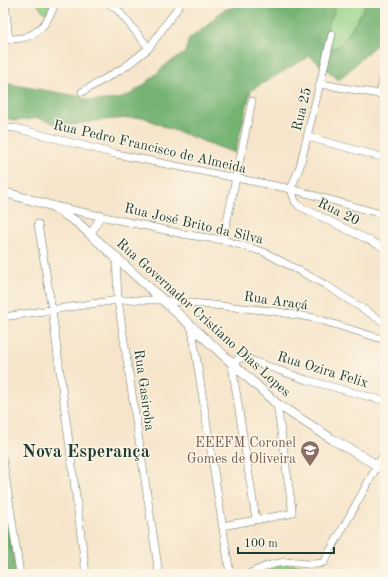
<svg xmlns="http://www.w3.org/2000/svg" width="388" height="577" viewBox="0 0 388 577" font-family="'Old Standard TT',serif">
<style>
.green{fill:#92d186;stroke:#58875d}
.forest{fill:#75b373;stroke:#4a7854}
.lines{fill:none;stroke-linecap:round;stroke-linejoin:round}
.minor-casing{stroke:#6a7869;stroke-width:8}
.tertiary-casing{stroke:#6a7869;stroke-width:10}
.minor{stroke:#fff;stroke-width:7}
.tertiary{stroke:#fff;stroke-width:9}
.labels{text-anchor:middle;stroke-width:3;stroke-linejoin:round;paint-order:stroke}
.street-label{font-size:14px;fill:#1f3d34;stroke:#fcf5e5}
.education-label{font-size:14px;fill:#785e54;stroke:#fcf5e5;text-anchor:end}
.district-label{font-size:18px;font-weight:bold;fill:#1f3d34;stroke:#fcf5e5}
</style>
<rect width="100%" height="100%" fill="#fcf5e5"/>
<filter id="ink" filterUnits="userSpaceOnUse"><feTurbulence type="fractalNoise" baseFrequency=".025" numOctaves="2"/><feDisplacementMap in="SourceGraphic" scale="8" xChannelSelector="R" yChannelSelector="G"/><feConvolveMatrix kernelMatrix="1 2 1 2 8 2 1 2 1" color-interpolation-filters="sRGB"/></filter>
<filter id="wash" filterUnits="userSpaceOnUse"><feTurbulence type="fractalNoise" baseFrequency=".012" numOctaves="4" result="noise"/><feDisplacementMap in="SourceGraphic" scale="16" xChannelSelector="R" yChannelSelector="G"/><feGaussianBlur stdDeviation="0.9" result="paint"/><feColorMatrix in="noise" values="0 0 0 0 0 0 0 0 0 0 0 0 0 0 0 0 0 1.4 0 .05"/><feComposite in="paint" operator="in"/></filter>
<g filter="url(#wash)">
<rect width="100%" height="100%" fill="#f6e5cb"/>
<path class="green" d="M36,3H50L46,14Z
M336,3H366C362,13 346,40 338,46C335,48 332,49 329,50C321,29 331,22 336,3Z
M282,564L298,565L339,572L335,574H263Z"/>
<path class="forest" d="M236,3H336C332,21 321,30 329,49C332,49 335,48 338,46C346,40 362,13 366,3H385V36L339,80L310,56L251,90L235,153L165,127L143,117L102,120L63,126L38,118L15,121L3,116V83L77,96L90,101L120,99L131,94L145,84L168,63L185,53L189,39L204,28L223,10L234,7Z
M3,488L16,574H3Z"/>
</g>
<g filter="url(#ink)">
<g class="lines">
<defs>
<path id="minor" d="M5,3L9,39
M108,3L117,9L149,48
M3,40C9,39 16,39 22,38C39,35 50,19 55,3
M321,84L385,95
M82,92L125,67L149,48L181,3
M380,94L385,70
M3,130L9,128H15L116,154L291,189L385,215
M308,137L385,158
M291,189L300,166L332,34
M291,189L295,201L299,206L385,248
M54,206L188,235L223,240L264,252L324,284L385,323
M38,224L52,310L86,574
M91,234L101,215
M223,240L252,101
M116,256L118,300L159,574
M3,317L118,300H161L273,311L314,318L385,340
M192,329L230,574
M3,460L20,574
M256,520L232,365L239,358H244L307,380L385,401
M222,526L289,514L292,513V508L277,404
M249,574C260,568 273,563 286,562C297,562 313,567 324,562L385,452"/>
<path id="tertiary" d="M3,192L52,206L78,223L277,404L332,439L385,470"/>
</defs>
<use href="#minor" class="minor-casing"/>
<use href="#tertiary" class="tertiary-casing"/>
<use href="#minor" class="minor"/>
<use href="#tertiary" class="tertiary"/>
</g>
</g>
<defs>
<symbol id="school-pin" viewBox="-11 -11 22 30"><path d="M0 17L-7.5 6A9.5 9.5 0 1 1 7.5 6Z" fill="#8d6e63" stroke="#fcf5e5"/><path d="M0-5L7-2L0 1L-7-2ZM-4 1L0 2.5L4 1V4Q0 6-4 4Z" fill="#fff"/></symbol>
</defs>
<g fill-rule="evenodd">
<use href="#school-pin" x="299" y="439" width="22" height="30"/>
</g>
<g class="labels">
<g class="street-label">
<text transform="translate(301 109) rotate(-76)" y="5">Rua 25</text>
<text transform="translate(150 146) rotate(13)" y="5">Rua Pedro Francisco de Almeida</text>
<text transform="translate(339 211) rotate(26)" y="5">Rua 20</text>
<text transform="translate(194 223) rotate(13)" y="5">Rua José Brito da Silva</text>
<text transform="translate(276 300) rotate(8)" y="5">Rua Araçá</text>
<text transform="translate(204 317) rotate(42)" y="5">Rua Governador Cristiano Dias Lopes</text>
<text transform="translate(323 369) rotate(17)" y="5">Rua Ozira Felix</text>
<text transform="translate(145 390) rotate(82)" y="5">Rua Gasiroba</text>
</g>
<g class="education-label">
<text x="296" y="447">EEEFM Coronel<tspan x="296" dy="16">Gomes de Oliveira</tspan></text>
</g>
<g class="district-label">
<text x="86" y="457">Nova Esperança</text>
</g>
</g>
<rect width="388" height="577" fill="none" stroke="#fcf5e5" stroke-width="16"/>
<path d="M238 547v6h96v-6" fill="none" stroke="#1f3d34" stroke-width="2"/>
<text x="244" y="547" font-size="12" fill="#1f3d34" stroke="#fcf5e5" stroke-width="3" paint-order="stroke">100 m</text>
</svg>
